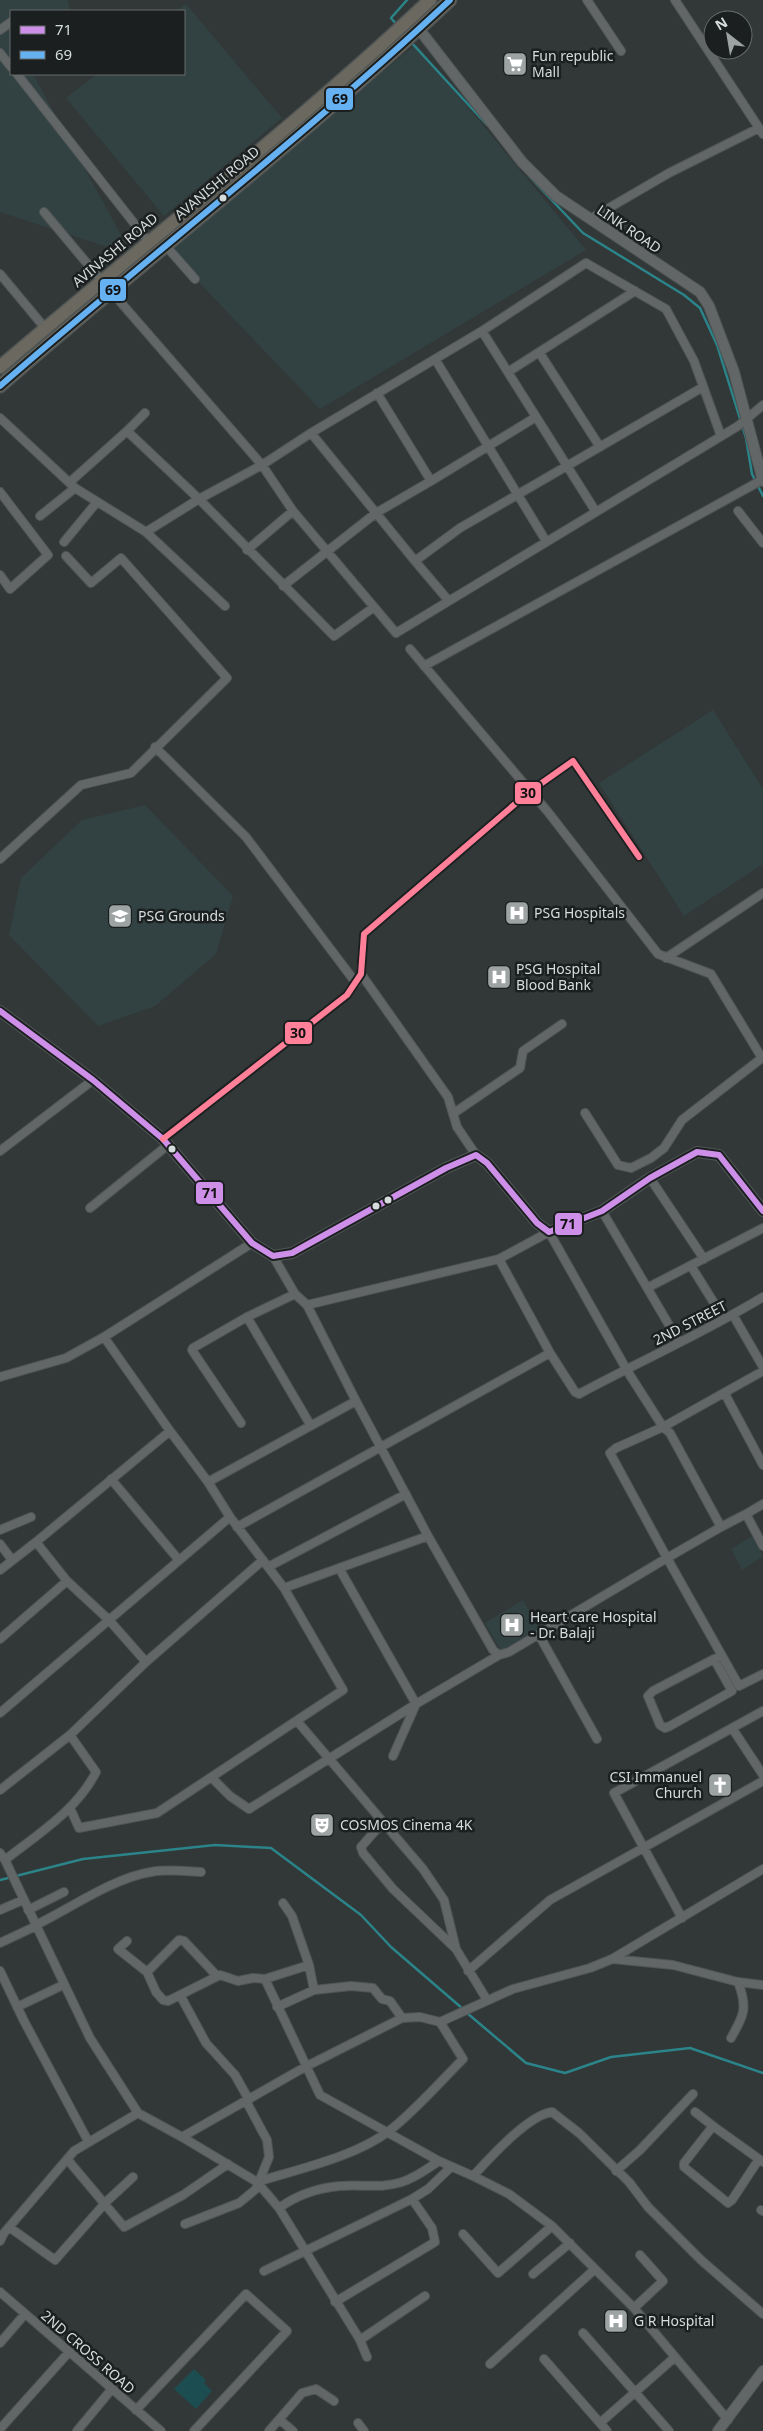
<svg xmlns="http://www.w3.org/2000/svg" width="763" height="2431" viewBox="0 0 763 2431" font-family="'Noto Sans',sans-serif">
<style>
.built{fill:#324243}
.green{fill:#1c4d50}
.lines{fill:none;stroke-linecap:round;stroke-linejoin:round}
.stream{stroke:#2b8489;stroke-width:2.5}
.minor-casing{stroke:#4f5454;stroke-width:10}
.tertiary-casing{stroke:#4f5454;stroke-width:12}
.primary-casing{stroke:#4f5454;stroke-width:15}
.minor{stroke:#626666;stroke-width:8}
.tertiary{stroke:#626666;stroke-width:10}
.primary{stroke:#6b695f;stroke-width:12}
.bus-1-casing{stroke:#1b1f1f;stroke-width:10}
.bus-2-casing{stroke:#1b1f1f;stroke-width:10}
.bus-3-casing{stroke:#1b1f1f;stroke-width:10}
.bus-1{stroke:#ce8fe9;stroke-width:6}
.bus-2{stroke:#66b1f2;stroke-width:6}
.bus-3{stroke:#ff8098;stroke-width:6}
.bus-dot{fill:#d6dcdd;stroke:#1b1f1f;stroke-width:2}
.labels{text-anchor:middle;stroke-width:5;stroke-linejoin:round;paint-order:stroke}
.poi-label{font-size:14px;fill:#d6dcdd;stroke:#1b1f1f;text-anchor:start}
.street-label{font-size:14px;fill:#d6dcdd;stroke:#1b1f1f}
.line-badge{stroke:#1b1f1f;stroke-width:2}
.pale-badge-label{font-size:14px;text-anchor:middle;font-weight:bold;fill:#111}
</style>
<rect width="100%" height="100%" fill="#323737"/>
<path class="built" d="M0,0H68L70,11H11V74H33L132,255L0,212Z
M186,4L282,118L164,216L66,98L97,74H184V11H176Z
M416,44L586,250L320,409L169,251Z
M713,710L763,789V864L684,916L599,783Z
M145,805L233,896L216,954L155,1006L98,1026L9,935L21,878L82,820Z
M752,1536L763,1556L742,1570L731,1549Z
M523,1600L539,1628L501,1651L485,1623Z"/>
<path class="green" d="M194,2369L206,2380L204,2383L212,2391L196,2409L174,2389Z"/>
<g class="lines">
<path class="stream" d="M397,25L391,18L407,0
M410,41L487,125
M529,176L583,233L684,295L700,308L717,345L746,438L752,474L763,496
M0,1880L83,1859L215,1845L271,1848L361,1915L391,1947L463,2009
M467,2013L526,2063L565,2073L611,2057L690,2048L763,2073"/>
<defs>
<path id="minor" d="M587,0L621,51
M675,0L763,134
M0,30L11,22
M0,53L11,67
M17,74L148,241
M44,212L101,280
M590,219L669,173L759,128
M165,245L195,279
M0,274L45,328
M110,290L262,465L311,433L482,331
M539,352L600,447
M435,359L546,541
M508,372L635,291
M377,393L431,481L536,417
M0,418L75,488L146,532L199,499L262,465L293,511L396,633L738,426L763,405
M127,431L145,413
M311,433L415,561
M70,482L127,431L199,499L334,636L374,607
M0,492L48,555L10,589L0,575
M738,511L763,543
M596,512L482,331L586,263L666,309L694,361L721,436
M40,516L75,488
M146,532L225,606
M64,542L97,502
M247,550L293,511
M283,586L376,513L431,481
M448,600L415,561L460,528L703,387
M410,649L548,812L658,954L711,974L762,1058L682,1120L664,1148L651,1158L631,1168L618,1165L585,1113
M424,666L762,480
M155,747L246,837L356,983
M0,859L81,785L131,773L227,678L121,558L91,583L66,556
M666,958L763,893
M361,974L448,1097L457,1127L476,1155
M454,1113L520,1068L523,1051L562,1024
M163,1139L347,995L361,974L364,934L529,792L573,761L639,857
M0,1151L93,1080
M650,1178L704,1259
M90,1208L168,1145
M602,1211L679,1342
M691,1266L724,1319
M647,1288L763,1228
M307,1305L499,1259
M733,1315L763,1367
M247,1317L311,1426
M0,1377L66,1358L104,1337
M725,1394L763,1465
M241,1423L192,1350L193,1348L247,1317L295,1294
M170,1431L104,1337L252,1243
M111,1479L178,1559
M763,1504L746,1514L763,1546
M746,1514L721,1527L670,1433L663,1427L763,1371
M230,1517L284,1588L428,1536L356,1401
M237,1527L550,1353
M721,1527L667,1558L610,1453L616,1448L663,1427L626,1369L624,1365L549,1232L499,1259L550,1353L575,1392L579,1394C640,1361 704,1333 763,1297
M0,1530L31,1517
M428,1536L493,1650L499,1655L509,1652L667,1558L739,1686L763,1674
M36,1542L170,1431L208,1482
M0,1544L12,1560
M268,1567L406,1494
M0,1570L36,1542L67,1581L109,1620L0,1713
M539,1635L597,1739
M0,1639L67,1581
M714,1659L732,1691L670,1726L665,1728L660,1725L648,1696L653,1691L714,1659L722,1656
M146,1662L263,1560
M297,1721L423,1869L444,1900L456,1949L487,2000
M732,1728L763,1775
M393,1756L416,1704L499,1655
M212,1778L230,1796L249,1809L416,1704L339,1568
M0,1790L70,1735
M70,1808L79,1828L157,1813L343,1690L284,1588
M383,1822L361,1847L363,1853L393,1889L456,1949
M0,1853L5,1860C38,1834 77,1810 96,1772L70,1735L146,1662L109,1620L230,1517L208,1482L356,1401L307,1305L295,1294L273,1256
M5,1860L90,2038L138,2113
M283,1903L292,1916L309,1965
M0,1910L23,1900
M28,1910L64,1892
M682,1918L614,1793L763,1711
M36,1925C71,1908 113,1878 151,1872C167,1869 184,1871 201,1872
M127,1941L118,1949L147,1972L156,1992L163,2000L168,2001L220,1975L238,1981L253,1978L265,1979
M0,1943L36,1926
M613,1959L673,1965L738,1982L763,1985
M0,1971L24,2021L88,2141
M468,1971L550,1900L763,1781
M147,1972L179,1940L184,1941L217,1976
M180,1995L206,2043L235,2075L249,2100
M17,2007L63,1985
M277,2007L314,1990
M402,2018L390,2001L382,1999L373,1988L351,1986L314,1990L309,1965L265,1979L320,2095L439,2161L473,2176L509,2194L552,2226L634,2308L728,2420
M731,2038C744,2015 748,2008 738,1982
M695,2112L713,2126
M182,2137L257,2182L279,2208L360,2340L367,2357
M67,2159L124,2227L183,2195L228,2164
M759,2159L732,2200L728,2203L684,2167V2163L713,2126L763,2162
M616,2171L640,2150L693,2094
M473,2176C490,2158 528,2115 552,2112L579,2133L629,2182L648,2207L701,2260L763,2314
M257,2182C298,2169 355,2157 389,2131C414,2112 440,2082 463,2059L440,2022
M279,2208C297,2195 317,2188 340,2186C361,2184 380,2189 402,2182C415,2178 427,2169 439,2161
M761,2210L763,2211
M185,2224L239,2203L256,2189L269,2157L267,2140L246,2101
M9,2227L55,2260L106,2202L133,2177
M463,2234L498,2273L552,2226
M0,2241L4,2233L74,2151L138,2113L182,2137L305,2067L402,2018L420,2017L440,2022L513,1989L590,1968L612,1959L763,1869
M264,2271L412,2199L428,2189L451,2167
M533,2274L570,2243
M0,2292L161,2431
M335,2302L435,2242L432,2228L412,2199
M634,2308L663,2281L640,2255
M583,2333L669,2431
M360,2340L425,2296
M0,2343L25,2314
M544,2359L600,2423
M490,2364L595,2269
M136,2410L246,2294L287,2331L194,2431
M280,2420L293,2431
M358,2423L364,2431
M0,2429L69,2352
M77,2431L111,2390
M269,2431L302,2393L316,2389L334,2401
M607,2431L600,2423L674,2358"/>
<path id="tertiary" d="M419,29L522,162L556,196L700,292L709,306L734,372L763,481
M0,1011L93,1080L163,1139L252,1243L273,1256L292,1253L446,1168L476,1155L487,1163L537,1223L549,1232L602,1211L650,1178L697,1152L719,1155L763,1211
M718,2431L763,2371"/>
<path id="primary" d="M0,367C143,244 293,129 430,0
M0,386C149,256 306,135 450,0"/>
</defs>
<use href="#minor" class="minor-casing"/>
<use href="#tertiary" class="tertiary-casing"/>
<use href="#primary" class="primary-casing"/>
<use href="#minor" class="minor"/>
<use href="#tertiary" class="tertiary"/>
<use href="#primary" class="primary"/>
<defs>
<path id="bus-1" d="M0,1011L93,1080L163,1139L252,1243L273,1256L292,1253L446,1168L476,1155L487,1163L537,1223L549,1232L602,1211L650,1178L697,1152L719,1155L763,1211"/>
<path id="bus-2" d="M0,386C149,256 306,135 450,0"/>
<path id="bus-3" d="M163,1139L347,995L361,974L364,934L529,792L573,761L639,857"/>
</defs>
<use href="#bus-1" class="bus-1-casing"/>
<use href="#bus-2" class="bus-2-casing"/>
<use href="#bus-3" class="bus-3-casing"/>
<use href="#bus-1" class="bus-1"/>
<use href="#bus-2" class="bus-2"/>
<use href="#bus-3" class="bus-3"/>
</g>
<defs>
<symbol id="supermarket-square" viewBox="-11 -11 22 22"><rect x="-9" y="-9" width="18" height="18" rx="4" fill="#9da2a3" stroke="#1b1f1f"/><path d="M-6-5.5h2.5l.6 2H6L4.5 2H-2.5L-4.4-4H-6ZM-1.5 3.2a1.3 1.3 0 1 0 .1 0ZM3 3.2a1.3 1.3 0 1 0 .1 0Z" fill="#fff"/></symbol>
<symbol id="hospital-square" viewBox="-11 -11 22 22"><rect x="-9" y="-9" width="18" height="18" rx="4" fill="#9da2a3" stroke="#1b1f1f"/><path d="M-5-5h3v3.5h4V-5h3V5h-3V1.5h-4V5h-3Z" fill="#fff"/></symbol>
<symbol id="university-square" viewBox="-11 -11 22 22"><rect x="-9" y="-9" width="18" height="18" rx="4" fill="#9da2a3" stroke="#1b1f1f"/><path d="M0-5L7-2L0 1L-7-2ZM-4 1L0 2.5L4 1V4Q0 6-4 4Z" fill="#fff"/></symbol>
<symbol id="church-square" viewBox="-11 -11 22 22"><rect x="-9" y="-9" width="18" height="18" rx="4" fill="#9da2a3" stroke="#1b1f1f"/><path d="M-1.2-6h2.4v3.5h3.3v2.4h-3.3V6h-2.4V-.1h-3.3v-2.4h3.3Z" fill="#fff"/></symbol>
<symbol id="theatre-square" viewBox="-11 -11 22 22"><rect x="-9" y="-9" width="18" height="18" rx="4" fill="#9da2a3" stroke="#1b1f1f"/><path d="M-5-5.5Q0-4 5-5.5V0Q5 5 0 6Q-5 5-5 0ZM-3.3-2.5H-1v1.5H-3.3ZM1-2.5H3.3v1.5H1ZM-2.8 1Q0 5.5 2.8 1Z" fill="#fff"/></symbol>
</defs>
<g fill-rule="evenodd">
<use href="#supermarket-square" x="501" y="50" width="28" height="28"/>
<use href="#hospital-square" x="503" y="899" width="28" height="28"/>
<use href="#university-square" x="106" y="902" width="28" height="28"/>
<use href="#hospital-square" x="485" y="963" width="28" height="28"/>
<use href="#hospital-square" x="498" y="1611" width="28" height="28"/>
<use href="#church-square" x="706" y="1771" width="28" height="28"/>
<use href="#theatre-square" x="308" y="1811" width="28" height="28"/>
<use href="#hospital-square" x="602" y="2307" width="28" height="28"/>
</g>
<g class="bus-dot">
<circle cx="223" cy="198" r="4.5"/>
<circle cx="172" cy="1149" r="4.5"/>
<circle cx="388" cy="1200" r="4.5"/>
<circle cx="376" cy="1206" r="4.5"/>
</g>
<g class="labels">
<g class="poi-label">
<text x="532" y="61">Fun republic<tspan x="532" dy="16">Mall</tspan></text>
<text x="534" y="918">PSG Hospitals</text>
<text x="138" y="921">PSG Grounds</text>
<text x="516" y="974">PSG Hospital<tspan x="516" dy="16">Blood Bank</tspan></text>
<text x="530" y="1622">Heart care Hospital<tspan x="530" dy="16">- Dr. Balaji</tspan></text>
<text x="702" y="1782" text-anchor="end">CSI Immanuel<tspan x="702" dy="16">Church</tspan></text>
<text x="340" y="1830">COSMOS Cinema 4K</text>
<text x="634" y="2326">G R Hospital</text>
</g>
<g class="street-label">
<text transform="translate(217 183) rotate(-40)" y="5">AVANISHI ROAD</text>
<text transform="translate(629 229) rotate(34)" y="5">LINK ROAD</text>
<text transform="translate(115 250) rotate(-40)" y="5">AVINASHI ROAD</text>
<text transform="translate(690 1323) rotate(-27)" y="5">2ND STREET</text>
<text transform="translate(88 2352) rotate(41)" y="5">2ND CROSS ROAD</text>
</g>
</g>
<g class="line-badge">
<rect x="325" y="87" width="29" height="24" rx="5" fill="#66b1f2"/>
<rect x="99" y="278" width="28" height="24" rx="5" fill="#66b1f2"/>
<rect x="514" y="781" width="28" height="24" rx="5" fill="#ff8098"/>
<rect x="284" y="1021" width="29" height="24" rx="5" fill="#ff8098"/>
<rect x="195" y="1181" width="29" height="24" rx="5" fill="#ce8fe9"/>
<rect x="554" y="1212" width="29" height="24" rx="5" fill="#ce8fe9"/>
</g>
<g class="pale-badge-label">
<text x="340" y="104">69</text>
<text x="113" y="295">69</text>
<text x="528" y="798">30</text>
<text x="298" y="1038">30</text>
<text x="210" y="1198">71</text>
<text x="568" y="1229">71</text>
</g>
<rect x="10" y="10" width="175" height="65" fill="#1b1f1f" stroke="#666b6b"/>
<rect x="20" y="26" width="25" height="8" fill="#ce8fe9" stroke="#666b6b"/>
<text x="55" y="35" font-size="15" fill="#d6dcdd">71</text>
<rect x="20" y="51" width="25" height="8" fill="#66b1f2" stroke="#666b6b"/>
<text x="55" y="60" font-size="15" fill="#d6dcdd">69</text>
<g transform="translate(728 35) rotate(329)"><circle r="24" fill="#1b1f1f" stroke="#666b6b"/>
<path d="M0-4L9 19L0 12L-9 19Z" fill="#9da2a3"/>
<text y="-8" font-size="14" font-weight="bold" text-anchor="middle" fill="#d6dcdd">N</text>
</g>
</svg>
